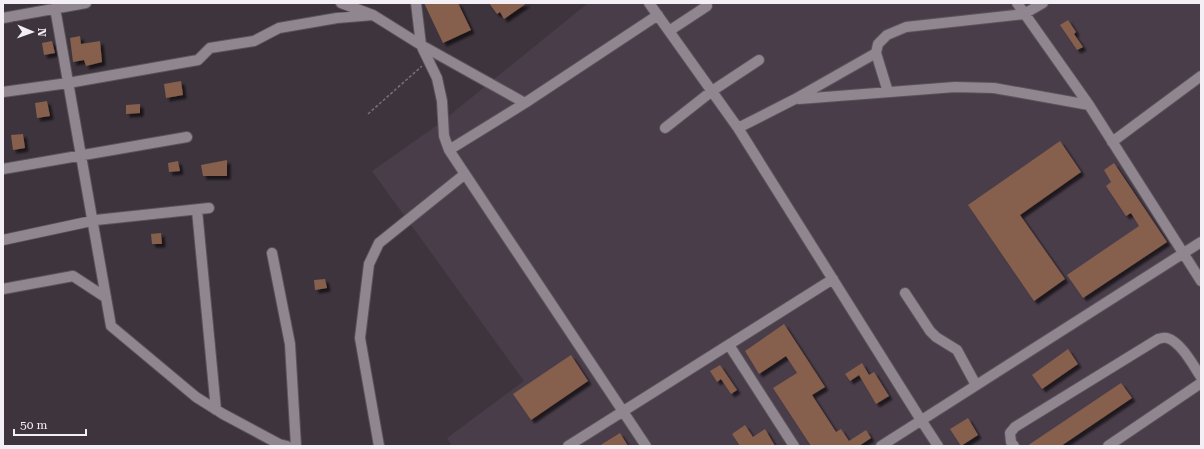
<svg xmlns="http://www.w3.org/2000/svg" width="1204" height="449" viewBox="0 0 1204 449" font-family="'Roboto Serif',serif">
<style>
.built{fill:#493d4a}
.building{fill:#865f4d;filter:url(#shadow)}
.lines{fill:none;stroke-linecap:round;stroke-linejoin:round}
.minor-casing{stroke:#5a535a;stroke-width:12}
.path{stroke:#787078;stroke-width:1.5;stroke-dasharray:3 2;stroke-linecap:butt}
.minor{stroke:#908690;stroke-width:10}
</style>
<defs>
<filter id="shadow"><feDropShadow dx="3.5" dy="3.5" stdDeviation="1" flood-color="#0009"/></filter>
</defs>
<rect width="100%" height="100%" fill="#3d343d"/>
<path class="built" d="M588,3H1201V446H452L447,438L524,381L372,171L439,124Z"/>
<path class="building" d="M424,3H458L471,30L443,43Z
M489,3H527L504,19L500,12L497,14Z
M1068,20L1076,32L1074,34L1083,47L1077,50L1060,25Z
M80,36L81,44L100,41L102,62L86,66L84,60L73,62L70,38Z
M52,41L55,53L44,55L42,43Z
M181,81L183,95L166,98L164,84Z
M47,101L50,116L37,118L35,103Z
M140,104V113L126,114V105Z
M23,134L25,148L13,150L11,135Z
M1060,141L1081,172L1020,215L1065,279L1034,301L968,205Z
M227,160V176H203L201,165Z
M178,161L180,171L169,172L168,163Z
M1114,163L1167,242L1083,298L1067,275L1139,226L1131,213L1126,216L1106,186L1111,182L1104,170Z
M161,233L162,244H152L151,234Z
M325,279L327,288L315,290L314,280Z
M784,324L825,387L812,395L836,432L841,429L849,441L866,430L871,438L859,446H811L773,388L797,373L786,356L759,374L745,351Z
M1068,349L1078,364L1042,389L1032,375Z
M571,355L588,381L531,420L513,394Z
M862,363L869,375L874,372L889,396L876,404L859,375L850,381L845,374Z
M720,365L737,390L731,394L721,379L717,382L710,371Z
M1121,383L1132,398L1061,446H1027Z
M968,418L978,435L961,446L950,429Z
M745,425L753,437L765,429L775,446H740L732,434Z
M620,433L628,446H599Z"/>
<g class="lines">
<defs>
<path id="minor" d="M341,3L373,15L421,45L525,103
M416,3L421,45L437,78L442,101L444,136L449,150L646,446
M649,3L738,128L921,420L938,446
M1017,3L1089,105L1201,281
M55,8L111,326L196,397L223,414L279,444L287,446
M3,18L86,3
M669,31L707,6
M876,53L888,92
M3,92L68,83L198,60L210,48L254,41L279,28L337,18L373,15
M799,99L955,87L994,88L1089,105
M665,128L712,91L759,60
M738,128L795,99L876,53L878,44L887,35L906,27L1024,14L1043,3
M1112,142L1201,76
M449,150L525,103L658,15
M3,169L187,137
M197,210L216,410
M3,240L96,220L209,208
M272,253L290,344L296,446
M3,289L73,276L105,297
M905,293L930,331L936,337L957,350L976,385
M729,345L794,446
M379,446L360,338L369,264L379,243L465,174
M568,446L833,279
M881,446L1201,242
M1014,446L1011,442L1010,433L1015,427L1158,339C1161,338 1164,337 1167,338C1181,342 1193,365 1201,377
M1108,446L1201,383"/>
</defs>
<use href="#minor" class="minor-casing"/>
<path class="path" d="M368,114L422,66"/>
<use href="#minor" class="minor"/>
</g>
<rect width="1204" height="449" fill="none" stroke="#f4eff5" stroke-width="8"/>
<g transform="translate(32 32) rotate(92)" stroke="#3d343d" stroke-width="3" paint-order="stroke">
<path d="M0-3L7 15L0 10L-7 15Z" fill="#f4eff5"/>
<text y="-6" font-size="11" font-weight="bold" text-anchor="middle" fill="#f4eff5">N</text>
</g>
<path d="M14 429v6h72v-6" fill="none" stroke="#f4eff5" stroke-width="2"/>
<text x="20" y="429" font-size="12" fill="#f4eff5" stroke="#3d343d" stroke-width="3" paint-order="stroke">50 m</text>
</svg>
